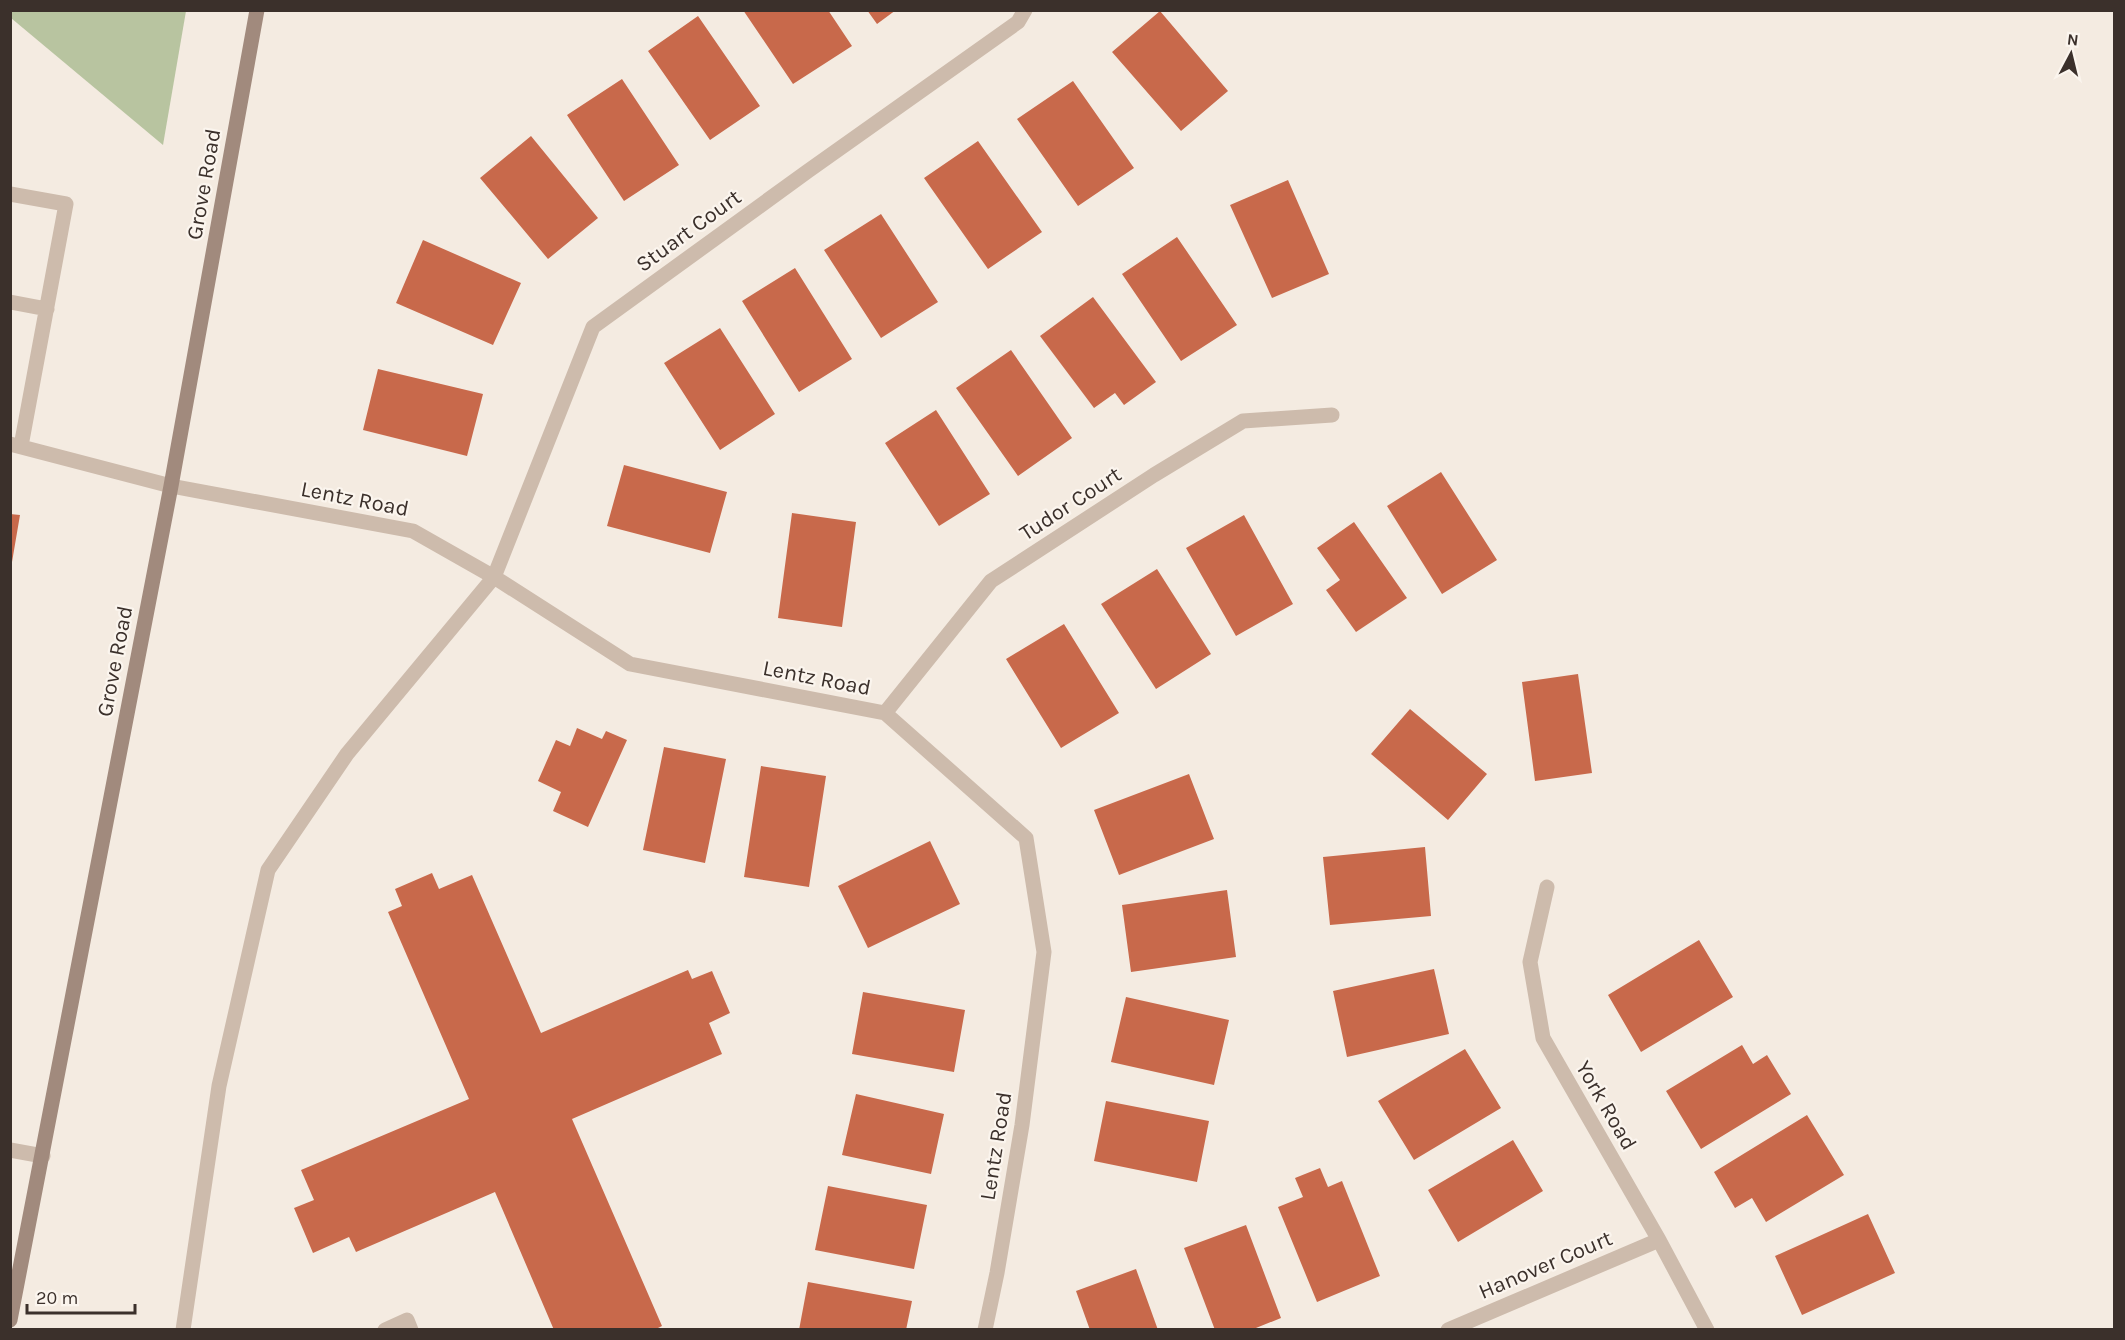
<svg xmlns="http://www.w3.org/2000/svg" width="2125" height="1340" viewBox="0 0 2125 1340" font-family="Karla,sans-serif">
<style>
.green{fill:#b8c4a0}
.building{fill:#c8694b}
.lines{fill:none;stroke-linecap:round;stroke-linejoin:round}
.lane{stroke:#cdbbac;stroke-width:15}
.street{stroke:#cdbbac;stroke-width:15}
.secondary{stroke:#a18a7d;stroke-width:15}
.labels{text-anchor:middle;stroke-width:4.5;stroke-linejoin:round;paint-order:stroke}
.street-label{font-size:22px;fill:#3b302b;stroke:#fbf5ee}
</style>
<rect width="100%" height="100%" fill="#f4ebe1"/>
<path class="green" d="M10,11H186L163,145L11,18Z"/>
<path class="building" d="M743,10H828L852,46L793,84Z
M867,10H896L877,24Z
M1160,11L1228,91L1181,131L1112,52Z
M698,16L760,106L710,140L648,51Z
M622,79L679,165L624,201L567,115Z
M1073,81L1134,168L1078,206L1017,119Z
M531,136L598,218L548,259L480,178Z
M978,141L1042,232L988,269L924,178Z
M1288,180L1329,274L1272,298L1230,205Z
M881,214L938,302L881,338L824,250Z
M1177,237L1237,325L1181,361L1122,274Z
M423,240L521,283L493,345L396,303Z
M795,268L852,359L799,392L742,301Z
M1093,297L1156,382L1124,405L1115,393L1094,408L1040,336Z
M720,328L775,414L720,450L664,363Z
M1011,350L1072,438L1018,476L956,388Z
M378,369L483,394L467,456L363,430Z
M936,410L990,494L939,526L885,443Z
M624,465L727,492L710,553L607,526Z
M1441,472L1497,560L1442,594L1387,506Z
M792,513L856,522L842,627L778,618Z
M10,514L20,515L12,562L10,561Z
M1244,515L1293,604L1236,636L1186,548Z
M1354,522L1407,598L1356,632L1326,590L1340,580L1317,548Z
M1157,569L1211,654L1156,689L1101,604Z
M1064,624L1119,713L1061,748L1006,659Z
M1578,674L1592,773L1535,781L1522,682Z
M1410,709L1487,774L1448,820L1371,754Z
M577,728L602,739L606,731L627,740L588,827L553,811L561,792L538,781L556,740L570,746Z
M664,747L726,759L705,863L643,850Z
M761,766L826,776L809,887L744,877Z
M1189,774L1214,839L1119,875L1094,810Z
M930,841L960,904L868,948L838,886Z
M1425,847L1431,916L1330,925L1323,857Z
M432,873L439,889L472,875L541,1033L688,970L692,979L712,971L730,1013L709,1023L722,1054L572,1119L662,1326L654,1330H554L495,1192L356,1252L349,1237L313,1253L294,1208L314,1200L301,1170L469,1099L388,912L402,906L395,889Z
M1227,890L1236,957L1131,972L1122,905Z
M1699,940L1733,997L1641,1052L1608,995Z
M1434,969L1449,1034L1347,1057L1333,991Z
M863,992L965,1010L954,1072L852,1054Z
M1126,997L1229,1020L1214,1085L1111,1062Z
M1742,1045L1753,1064L1767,1055L1791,1094L1701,1149L1666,1091Z
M1465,1049L1501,1108L1414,1160L1378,1101Z
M856,1094L944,1114L931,1174L842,1155Z
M1106,1101L1209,1121L1197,1182L1094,1161Z
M1807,1115L1844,1175L1766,1222L1752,1198L1735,1208L1714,1172Z
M1513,1140L1543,1191L1458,1242L1428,1190Z
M1320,1168L1328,1187L1342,1181L1380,1276L1317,1302L1278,1207L1303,1197L1295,1178Z
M828,1186L927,1205L914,1269L815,1250Z
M1868,1214L1895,1273L1802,1315L1775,1256Z
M1246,1225L1281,1318L1251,1330H1215L1184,1248Z
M1136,1269L1158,1330H1090L1076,1291Z
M808,1282L912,1301L906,1330H799Z"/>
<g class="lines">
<path class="lane" d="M10,194L66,204L21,446
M10,302L47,309
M10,444L171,486
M10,1150L43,1156"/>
<path class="street" d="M171,486L413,531L494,577L630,664L885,713L1026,838L1044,952L1022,1125L997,1273L985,1330
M885,713L991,581L1154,475L1243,421L1332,415
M1547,887L1530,962L1543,1038L1659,1240L1707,1330
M183,1330L219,1086L268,870L347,754L494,577L593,327L808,171L1018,22L1025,10
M385,1330L407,1320L411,1330
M1448,1330L1659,1240"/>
<path class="secondary" d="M10,1320L171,486L257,10"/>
</g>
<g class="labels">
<g class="street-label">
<text transform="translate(203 184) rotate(-80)" y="8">Grove Road</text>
<text transform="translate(688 230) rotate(-36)" y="8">Stuart Court</text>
<text transform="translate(355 498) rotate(11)" y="8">Lentz Road</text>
<text transform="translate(1070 503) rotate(-33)" y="8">Tudor Court</text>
<text transform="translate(114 661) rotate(-79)" y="8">Grove Road</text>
<text transform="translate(817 677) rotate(11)" y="8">Lentz Road</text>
<text transform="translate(1607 1105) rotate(60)" y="8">York Road</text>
<text transform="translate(995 1146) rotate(-81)" y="8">Lentz Road</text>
<text transform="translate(1545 1264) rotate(-23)" y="8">Hanover Court</text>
</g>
</g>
<rect width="2125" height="1340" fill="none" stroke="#3b302b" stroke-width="24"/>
<g transform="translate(2071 54) rotate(7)" stroke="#fbf5ee" stroke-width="4.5" paint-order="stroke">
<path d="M0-4.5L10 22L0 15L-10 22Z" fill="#3b302b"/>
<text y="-9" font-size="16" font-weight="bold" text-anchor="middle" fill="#3b302b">N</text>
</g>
<path d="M27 1304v9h108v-9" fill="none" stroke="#3b302b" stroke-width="3"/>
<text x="36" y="1304" font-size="18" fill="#3b302b" stroke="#fbf5ee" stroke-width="4.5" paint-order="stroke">20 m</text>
</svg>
